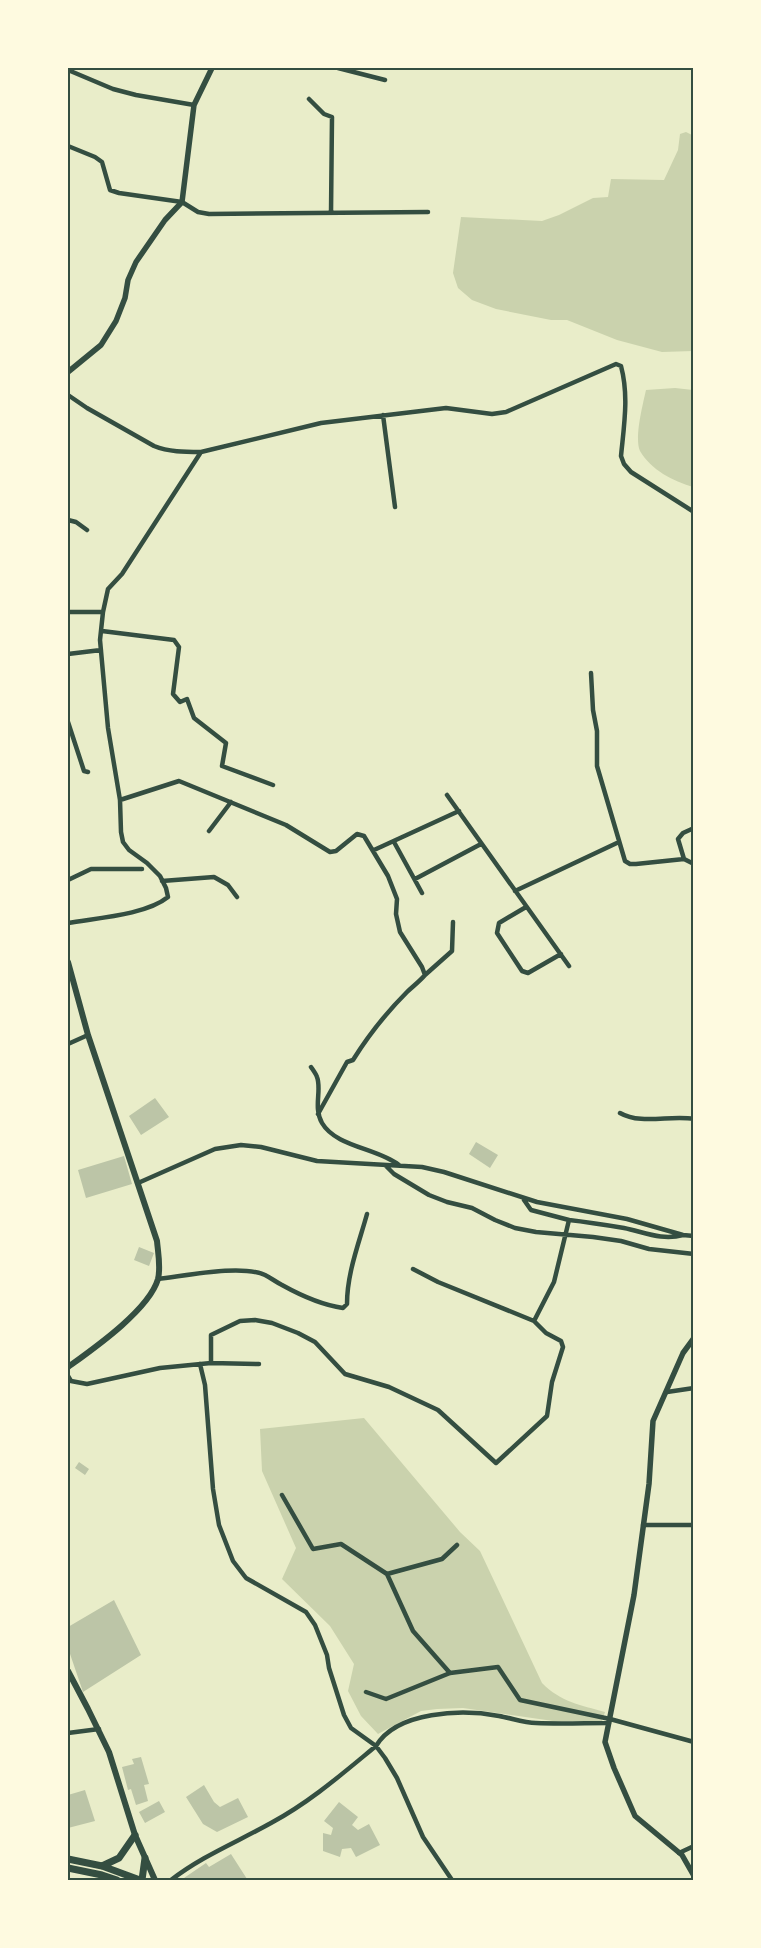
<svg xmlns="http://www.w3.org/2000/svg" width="761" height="1948" viewBox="0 0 761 1948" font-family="'Varela Round',sans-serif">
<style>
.green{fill:#cad2ad}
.building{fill:#bcc5a7}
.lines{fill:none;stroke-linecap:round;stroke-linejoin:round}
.minor{stroke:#344e41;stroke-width:4.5}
.tertiary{stroke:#344e41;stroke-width:5.5}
.secondary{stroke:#344e41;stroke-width:6}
.primary{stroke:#344e41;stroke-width:7}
.neatline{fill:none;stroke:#344e41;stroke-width:2}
</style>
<rect width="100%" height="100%" fill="#e9edc9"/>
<path class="green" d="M686,132L694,136L693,351L662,352L617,340L567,320H551L496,309L472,300L458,288L453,273L461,217L542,221L559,215L593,198L608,197L611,179L664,180L678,150L680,134Z
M675,388L693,390V487C673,481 651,470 640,451C634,438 643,404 646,390Z
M364,1418L460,1532L480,1551L542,1683C561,1702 580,1705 605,1712L602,1721H553L463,1708L437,1709L421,1711L378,1734L361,1716L348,1691L354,1664L330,1626L282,1579L296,1548L262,1471L260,1429Z"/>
<path class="building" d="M155,1098L169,1117L141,1135L129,1116Z
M476,1142L498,1155L490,1168L469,1154Z
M124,1156L132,1184L86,1198L78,1170Z
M139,1247L154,1253L149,1266L134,1260Z
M79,1462L89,1469L85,1475L75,1468Z
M114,1600L141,1655L83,1692L68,1648V1627Z
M141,1757L149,1784L144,1785L148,1801L136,1805L131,1789L128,1790L122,1767L134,1764L132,1759Z
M204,1785L214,1802L220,1807L238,1798L248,1817L217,1832L203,1824L186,1797Z
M85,1790L95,1821L68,1828V1795Z
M159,1801L165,1812L145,1823L139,1812Z
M339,1802L358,1817L352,1825L358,1830L369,1824L380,1845L356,1857L351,1848L342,1849L340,1857L323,1851V1833L331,1835L333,1828L324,1821Z
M231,1854L247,1879L244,1880H185L184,1878L206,1863L209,1867Z"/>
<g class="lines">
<path class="minor" d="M338,68L385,80
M68,70L113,89L136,95L194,105
M309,99L324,114L332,117L331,213
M68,146L95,157L102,162L110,190L119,193L182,202L198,212L209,214L428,212
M68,395L87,408L154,446C169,452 184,452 201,452L321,423L446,408L492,414L506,412L616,364L621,366C629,396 624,425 621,456L624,464L631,472L694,512
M383,415L395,507
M68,520L76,522L87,530
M68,612H103
M102,631L174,640L179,647L173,694L180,702L187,699L194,718L226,743L222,766L273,785
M68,654L101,650
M591,673L593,710L597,731V766L625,861L630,864H636L684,859L694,864
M68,722L84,771L88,772
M447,795L569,966
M120,800L179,781L286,825L330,852L336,851L357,834L364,836L388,876L397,899L396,914L400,932L422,967L425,975C419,982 413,986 407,992C387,1012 368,1036 353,1060L347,1062L318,1114
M209,831L231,802
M394,842L422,893
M374,850L459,811
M684,859L678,839L683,833L694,828
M415,879L481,844
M68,880L91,869H142
M162,881L214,877L228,885L237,897
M515,891L619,842
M526,907L499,923L497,933L522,971L528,973L561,954
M68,923C96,918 146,915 168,897L166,888L160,876L147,863L129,850L123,842L121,832L120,800L108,728L100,640L103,612L108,589L122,574L201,452
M425,975L452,951L453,922
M68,1044L88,1035
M311,1067C313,1070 316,1074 317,1077C322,1090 313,1107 322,1123C336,1147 377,1148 399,1165
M620,1113C641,1125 670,1115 694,1119
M386,1166L394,1174L429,1195L447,1202L472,1208L495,1220L515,1228L536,1232L593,1237L621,1241L649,1249L694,1254
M138,1183L215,1149L241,1145L261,1147L317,1161L422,1167L444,1172L537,1202L627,1219L683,1235L694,1236
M524,1200L531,1210L569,1220
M158,1279C185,1276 241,1264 265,1275C271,1278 276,1282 282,1285C300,1295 322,1305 343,1308L347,1304C347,1273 359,1243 367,1214
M534,1321L554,1282L569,1220C587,1222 606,1225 624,1228C644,1232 662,1241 683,1235
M211,1363L259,1364
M200,1364L205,1385L213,1489L219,1525L233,1561L246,1578L306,1612L315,1625L327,1655L329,1668L344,1715L351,1728L376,1746L385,1758L397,1778L423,1837L452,1880
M68,1376L71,1381L87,1384L160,1368L211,1363V1335L240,1321L255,1320L272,1323L298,1333L315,1342L345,1374L389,1387L438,1410L496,1463L547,1416L552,1382L563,1347L561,1341L546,1333L534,1321L438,1282L413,1269
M667,1392L694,1388
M282,1495L313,1549L341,1544L387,1574L413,1631L450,1673
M643,1525H694
M387,1574L442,1559L457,1545
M366,1692L386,1699L450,1673L498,1667L520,1700L610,1719L694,1742
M68,1733L99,1729
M679,1853L694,1846
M171,1880C202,1856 237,1842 271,1823C310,1802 342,1774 376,1746C397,1711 462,1709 499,1716C511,1718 524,1723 536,1723C560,1724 585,1723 609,1723"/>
<path class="tertiary" d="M68,372L101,345L116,321L125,298L128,280L136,262L165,220L182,202L194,105L212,68
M694,1338L683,1353L653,1421L649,1484L634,1595L605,1742L614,1768L635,1816L682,1855L694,1876"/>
<path class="secondary" d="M68,962L88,1035L157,1241C158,1253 161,1267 158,1279C149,1310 93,1349 68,1367
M68,1671L88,1709L109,1752L135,1835L155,1880"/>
<path class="primary" d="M68,1859L102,1866L140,1880
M102,1866L119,1858L135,1835
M68,1868L102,1875L117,1880
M142,1880L145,1858"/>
</g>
<rect width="761" height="1948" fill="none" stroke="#fefae0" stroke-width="138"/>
<rect x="69" y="69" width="623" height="1810" class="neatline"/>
</svg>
